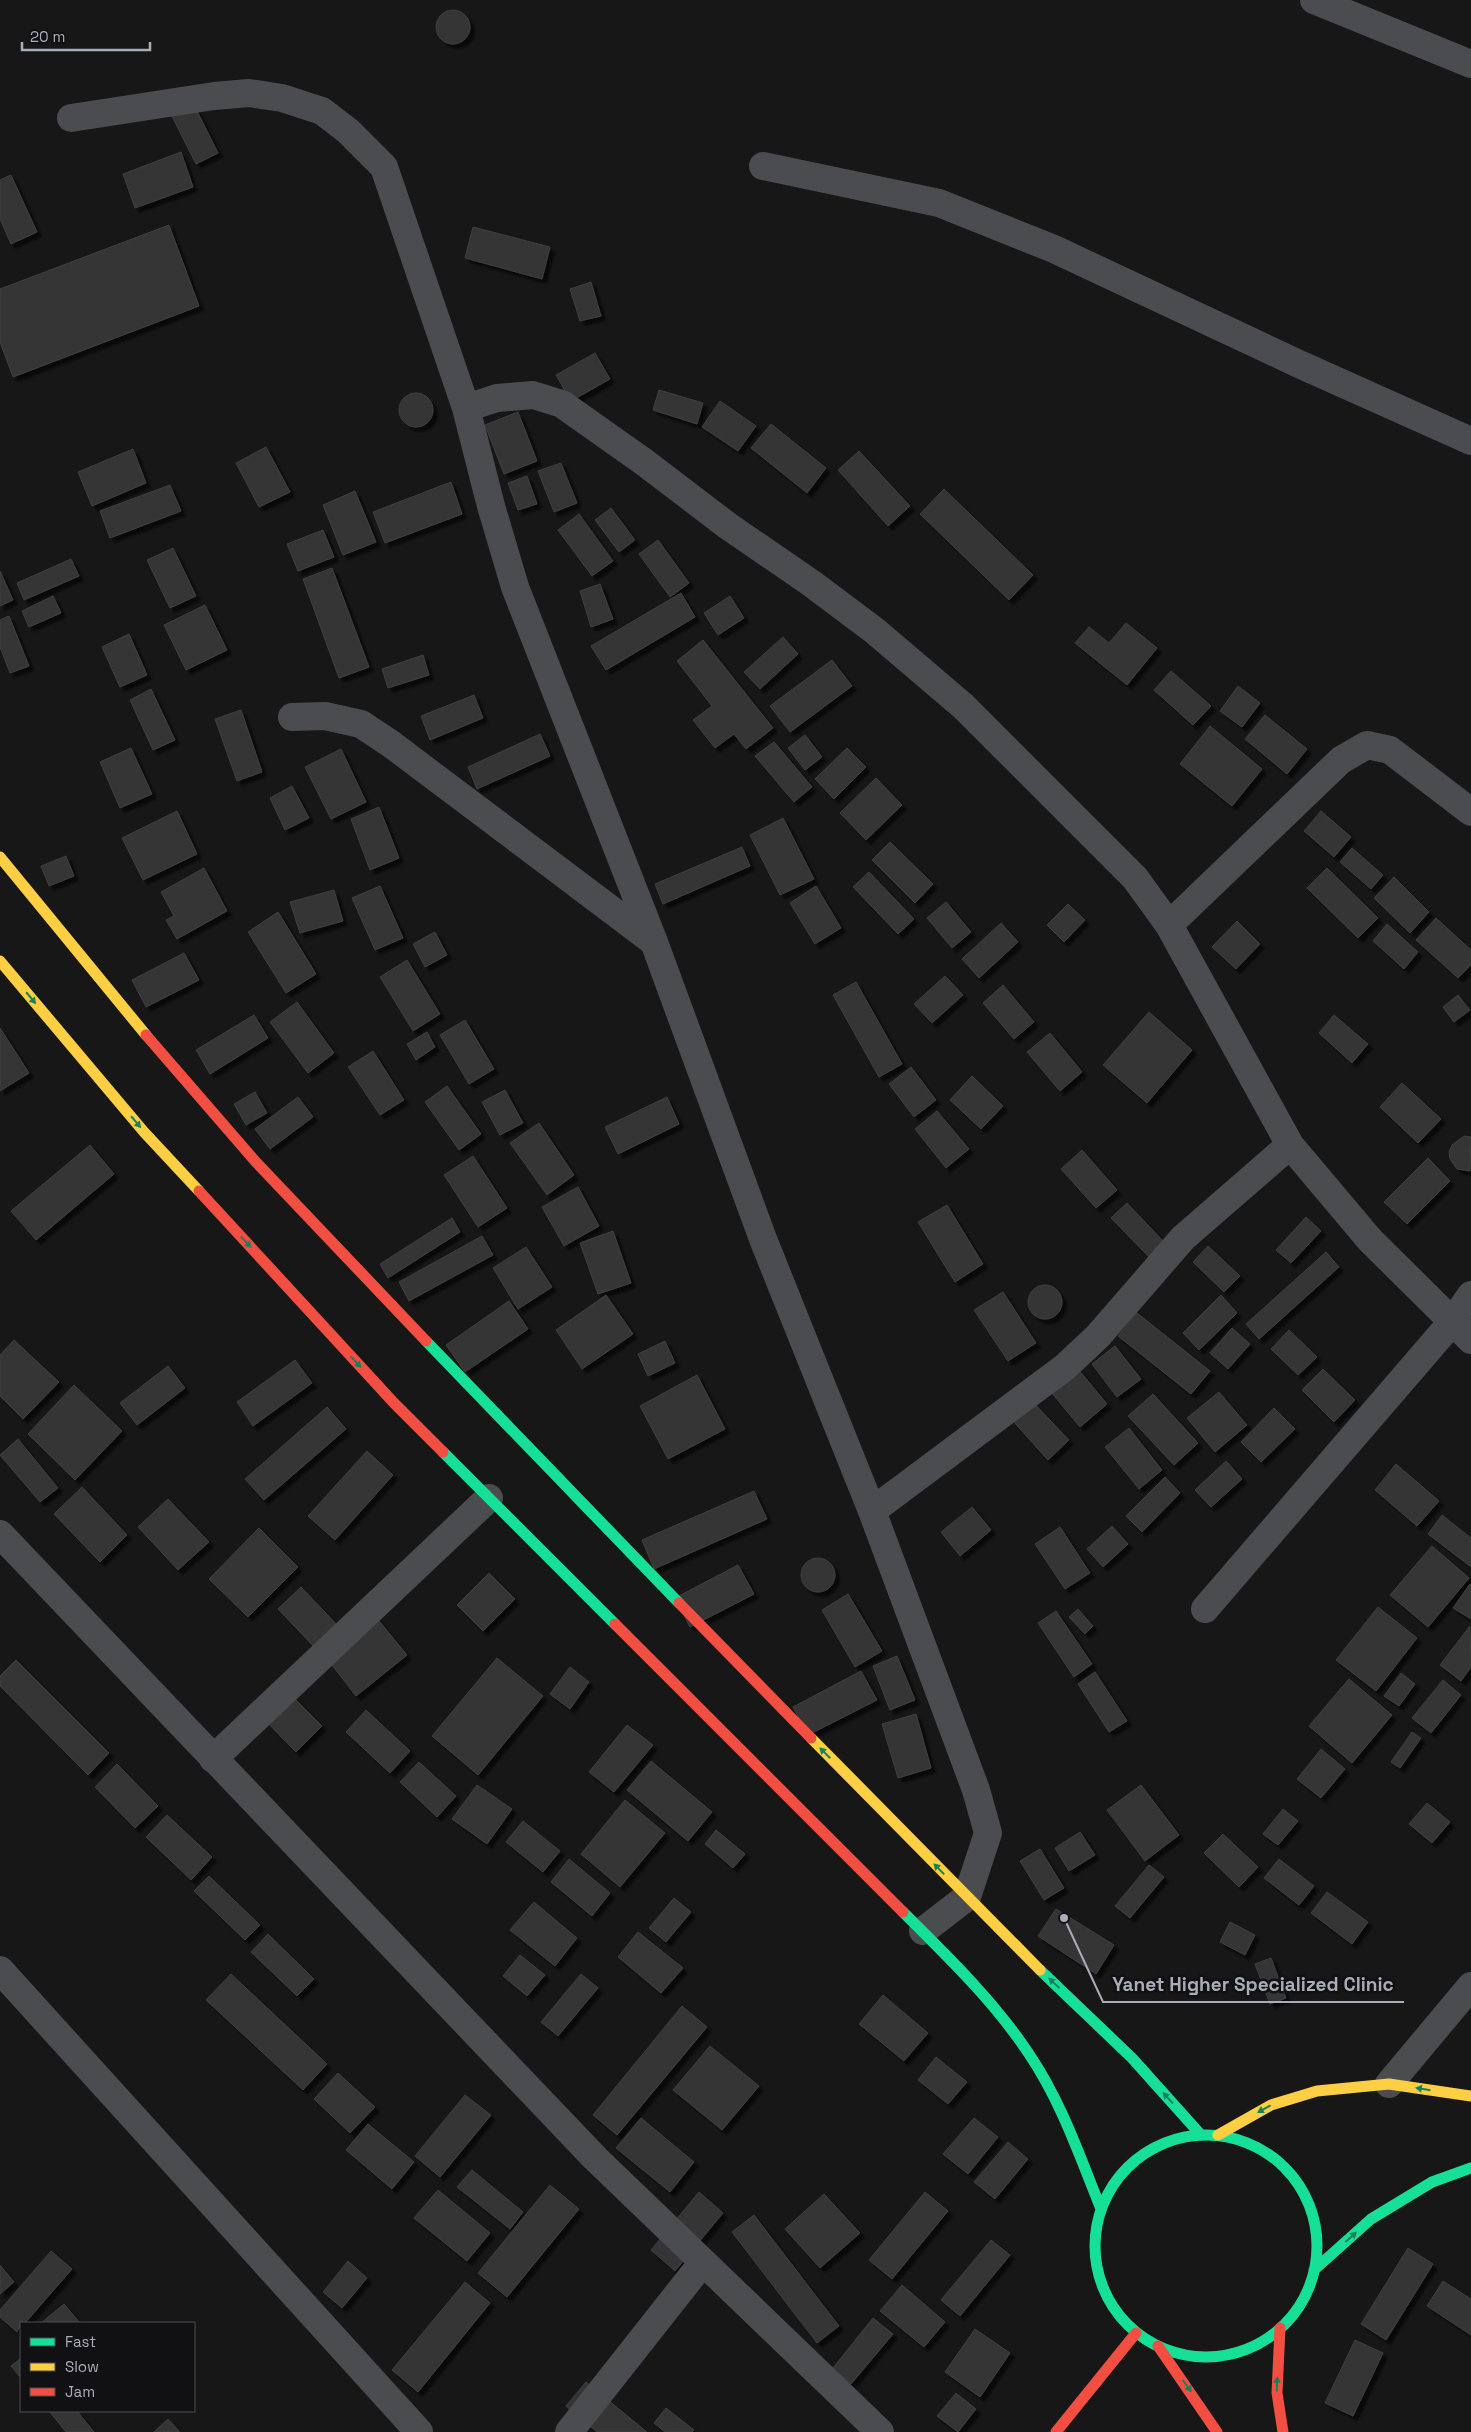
<svg xmlns="http://www.w3.org/2000/svg" width="1471" height="2432" viewBox="0 0 1471 2432" font-family="'Space Grotesk',sans-serif">
<style>
.building{fill:#353536;stroke:#3f4043;filter:url(#shadow)}
.lines{fill:none;stroke-linecap:round;stroke-linejoin:round}
.street{stroke:#4b4c50;stroke-width:28}
.fast{stroke:#16e098;stroke-width:11}
.slow{stroke:#ffcf43;stroke-width:11}
.jam{stroke:#f24e42;stroke-width:11}
.oneway{fill:#14835c}
.leader{fill:none;stroke:#a8adb8;stroke-width:2}
.callout-dot{fill:#a8adb8;stroke:#111113;stroke-width:2}
.callout-label{font-size:19px;text-anchor:middle;font-weight:bold;fill:#a8adb8;stroke:#111113;stroke-width:5;stroke-linejoin:round;paint-order:stroke}
</style>
<defs>
<filter id="shadow"><feDropShadow dx="4.5" dy="4.5" stdDeviation="1" flood-color="#0009"/></filter>
</defs>
<rect width="100%" height="100%" fill="#171717"/>
<path class="building" d="M436 27a17 17 0 1 1 34 0a17 17 0 1 1-34 0Z
M193,103L218,153L196,164L171,114Z
M181,152L193,187L135,208L123,174Z
M11,175L37,232L11,244L0,219V180Z
M169,225L199,306L13,377L0,342V289Z
M473,227L550,247L542,279L465,258Z
M591,282L601,316L580,321L570,289Z
M595,353L610,379L571,401L556,375Z
M659,390L703,403L697,424L653,410Z
M399 410a17 17 0 1 1 34 0a17 17 0 1 1-34 0Z
M720,401L756,426L738,451L702,427Z
M518,412L537,461L504,474L485,425Z
M771,424L826,468L807,493L751,448Z
M266,447L290,492L259,507L236,463Z
M133,449L146,483L92,506L78,472Z
M859,451L910,506L888,526L838,470Z
M561,463L577,503L554,512L538,471Z
M527,476L537,504L518,510L508,483Z
M451,482L462,514L385,543L373,512Z
M170,485L181,511L110,538L100,511Z
M944,489L1033,575L1009,600L920,514Z
M355,491L376,542L343,555L323,505Z
M611,508L635,540L619,552L595,520Z
M579,514L613,561L592,576L558,530Z
M323,530L334,557L298,571L287,544Z
M658,540L689,583L670,597L639,554Z
M173,548L196,596L170,608L147,560Z
M71,559L79,576L24,600L17,583Z
M332,568L369,667L339,678L303,579Z
M0,571L13,600L0,606Z
M600,584L613,619L591,627L580,591Z
M681,593L695,617L606,670L591,646Z
M53,596L61,613L29,627L22,611Z
M730,596L744,618L718,635L704,613Z
M205,605L227,650L186,670L164,625Z
M9,616L29,666L10,673L0,647V620Z
M1126,623L1157,648L1127,685L1075,643L1089,627L1109,643Z
M129,634L147,675L120,687L102,647Z
M783,637L798,654L760,689L744,672Z
M703,640L773,728L746,749L734,734L715,748L693,720L712,706L677,661Z
M423,655L429,675L388,688L382,669Z
M832,660L852,686L790,732L770,706Z
M1171,671L1211,706L1193,725L1154,690Z
M1238,686L1260,703L1242,727L1220,711Z
M151,689L175,740L153,750L130,700Z
M474,695L483,718L430,740L421,716Z
M241,710L262,772L237,781L215,719Z
M1265,715L1307,749L1287,774L1245,739Z
M1210,726L1262,769L1232,806L1180,764Z
M540,734L550,756L477,789L468,767Z
M805,735L822,757L805,770L788,748Z
M774,742L812,787L794,802L755,756Z
M131,748L152,794L120,808L100,762Z
M847,748L866,767L834,799L815,779Z
M341,749L366,802L331,819L305,767Z
M876,778L902,805L866,840L840,813Z
M292,786L309,818L285,830L270,798Z
M379,807L399,858L370,870L351,819Z
M177,811L197,854L143,880L122,838Z
M1321,811L1351,837L1334,857L1304,831Z
M783,818L814,879L780,895L750,835Z
M890,842L933,884L915,903L872,860Z
M742,847L750,866L663,904L655,884Z
M1352,848L1383,875L1371,889L1340,862Z
M66,856L74,876L49,886L41,866Z
M204,868L227,911L177,939L166,920L174,916L161,892Z
M1327,868L1378,918L1358,938L1307,888Z
M869,872L914,919L898,934L853,887Z
M1394,877L1429,912L1410,933L1374,898Z
M380,886L403,938L375,950L352,898Z
M816,886L841,928L815,944L790,903Z
M334,890L343,921L300,933L290,902Z
M946,902L971,932L952,948L927,918Z
M1068,904L1085,920L1064,942L1047,925Z
M278,912L316,974L286,993L248,932Z
M1436,918L1471,950V965L1458,978L1416,940Z
M1237,921L1260,944L1236,969L1212,947Z
M1001,923L1018,942L979,978L962,959Z
M1387,924L1418,952L1404,969L1373,941Z
M435,932L447,955L425,967L413,944Z
M184,953L199,980L146,1007L132,980Z
M407,960L440,1014L413,1031L380,977Z
M945,976L963,995L932,1023L914,1004Z
M856,982L902,1064L879,1077L833,995Z
M1003,985L1034,1022L1014,1039L983,1003Z
M1458,995L1470,1010L1454,1022L1443,1007Z
M297,1002L334,1053L308,1073L270,1022Z
M1149,1012L1192,1050L1147,1103L1103,1065Z
M254,1015L268,1038L210,1074L196,1050Z
M1334,1015L1368,1044L1352,1063L1319,1033Z
M465,1020L494,1069L469,1084L440,1035Z
M0,1028L29,1073L0,1091Z
M427,1032L435,1047L416,1060L407,1044Z
M1050,1033L1082,1072L1060,1091L1027,1052Z
M373,1051L404,1100L380,1115L348,1067Z
M911,1067L936,1100L914,1117L889,1084Z
M972,1076L1003,1106L981,1129L950,1100Z
M1402,1083L1441,1119L1418,1143L1380,1107Z
M447,1086L481,1134L459,1150L425,1102Z
M505,1090L523,1123L500,1135L482,1102Z
M255,1092L267,1113L246,1125L234,1104Z
M298,1097L313,1117L270,1149L255,1129Z
M667,1097L679,1124L618,1154L605,1127Z
M937,1111L969,1149L946,1168L915,1129Z
M539,1123L574,1175L547,1195L510,1143Z
M1464,1136L1471,1137L1470,1171L1457,1169L1450,1159L1449,1152L1452,1145Z
M90,1145L114,1174L36,1240L11,1211Z
M1082,1150L1117,1190L1096,1208L1061,1169Z
M473,1156L507,1208L478,1227L444,1175Z
M1428,1158L1450,1181L1407,1224L1384,1202Z
M578,1187L599,1226L564,1246L542,1207Z
M1127,1203L1164,1242L1149,1257L1111,1218Z
M947,1205L983,1264L955,1282L918,1222Z
M1306,1217L1321,1231L1291,1263L1276,1250Z
M452,1218L460,1232L388,1278L380,1264Z
M613,1231L631,1283L598,1294L580,1243Z
M482,1236L493,1255L409,1301L399,1282Z
M1208,1246L1240,1276L1224,1292L1193,1262Z
M526,1247L552,1287L518,1309L493,1268Z
M1326,1252L1339,1267L1259,1339L1246,1324Z
M1028 1302a17 17 0 1 1 34 0a17 17 0 1 1-34 0Z
M1003,1292L1036,1343L1008,1361L974,1310Z
M606,1295L633,1334L582,1369L556,1330Z
M1221,1295L1237,1313L1199,1350L1183,1333Z
M509,1301L528,1329L465,1372L446,1345Z
M1137,1313L1210,1371L1191,1394L1118,1336Z
M1232,1328L1250,1344L1228,1369L1210,1353Z
M1289,1330L1317,1357L1298,1375L1271,1349Z
M14,1340L59,1382L23,1419L0,1396V1355Z
M665,1341L675,1363L648,1376L638,1354Z
M1115,1346L1141,1379L1117,1397L1092,1364Z
M295,1360L312,1383L253,1426L237,1402Z
M168,1366L185,1388L137,1425L120,1403Z
M1078,1369L1107,1404L1080,1427L1051,1392Z
M1323,1369L1355,1400L1334,1422L1302,1390Z
M697,1375L725,1429L668,1459L640,1406Z
M74,1385L122,1431L75,1480L28,1434Z
M1219,1392L1247,1425L1215,1452L1187,1418Z
M1153,1394L1198,1443L1174,1465L1128,1416Z
M1031,1400L1069,1440L1048,1460L1011,1419Z
M327,1407L346,1429L264,1500L245,1479Z
M1274,1408L1295,1429L1261,1462L1241,1442Z
M1129,1428L1162,1470L1139,1489L1105,1447Z
M18,1439L58,1488L40,1502L0,1455Z
M367,1451L393,1475L335,1540L308,1516Z
M1226,1461L1242,1479L1211,1507L1195,1490Z
M1396,1464L1439,1501L1417,1526L1375,1490Z
M1165,1477L1180,1493L1142,1532L1126,1516Z
M82,1487L127,1535L100,1562L54,1514Z
M754,1491L767,1519L654,1569L642,1540Z
M168,1499L209,1542L178,1570L138,1527Z
M972,1507L991,1530L960,1556L941,1532Z
M1442,1515L1471,1538V1567L1428,1534Z
M1112,1526L1128,1544L1103,1567L1087,1549Z
M1060,1527L1090,1573L1065,1589L1035,1544Z
M259,1528L298,1567L248,1617L209,1579Z
M1432,1546L1469,1578L1428,1627L1390,1595Z
M801 1575a17 17 0 1 1 34 0a17 17 0 1 1-34 0Z
M738,1565L754,1594L690,1627L675,1598Z
M489,1573L515,1599L483,1631L457,1605Z
M1470,1584L1471,1585V1619L1453,1608Z
M301,1587L341,1629L318,1651L278,1609Z
M848,1594L882,1651L855,1667L822,1610Z
M1378,1607L1417,1638L1376,1691L1336,1660Z
M1078,1609L1093,1626L1085,1634L1069,1617Z
M1056,1611L1092,1664L1074,1677L1038,1623Z
M375,1616L407,1655L356,1696L325,1656Z
M1470,1626L1471,1667L1461,1681L1440,1665Z
M897,1656L915,1700L890,1710L873,1666Z
M497,1658L543,1696L478,1775L432,1736Z
M16,1660L109,1753L88,1775L0,1686V1676Z
M570,1667L589,1682L570,1709L550,1694Z
M861,1671L877,1700L808,1735L793,1707Z
M1095,1672L1127,1721L1109,1732L1078,1684Z
M1401,1673L1415,1684L1399,1706L1384,1696Z
M1349,1679L1392,1715L1352,1763L1309,1726Z
M1443,1680L1461,1695L1431,1733L1412,1718Z
M281,1685L322,1726L296,1752L256,1711Z
M366,1710L410,1751L390,1773L346,1732Z
M916,1714L931,1768L898,1778L882,1724Z
M627,1725L653,1745L614,1792L589,1772Z
M1412,1732L1421,1738L1400,1768L1391,1762Z
M1321,1749L1345,1769L1321,1798L1297,1779Z
M651,1761L712,1812L688,1841L627,1790Z
M419,1762L456,1796L437,1817L400,1782Z
M117,1764L158,1806L135,1828L95,1787Z
M477,1785L512,1809L487,1844L452,1819Z
M1141,1785L1179,1835L1145,1861L1107,1810Z
M625,1800L665,1833L620,1887L581,1854Z
M1427,1803L1450,1822L1432,1843L1409,1824Z
M1283,1809L1298,1821L1278,1845L1263,1834Z
M167,1815L212,1857L191,1880L146,1837Z
M523,1821L560,1851L543,1872L506,1842Z
M716,1830L745,1854L733,1868L705,1844Z
M1080,1832L1095,1855L1069,1871L1055,1848Z
M1223,1834L1258,1867L1239,1887L1204,1853Z
M1040,1849L1064,1888L1044,1900L1020,1861Z
M569,1859L610,1893L592,1916L551,1882Z
M1279,1859L1314,1886L1299,1905L1264,1878Z
M1149,1865L1164,1877L1130,1918L1115,1906Z
M209,1876L260,1925L245,1940L194,1891Z
M1327,1892L1368,1922L1352,1944L1311,1913Z
M674,1898L691,1912L666,1942L649,1928Z
M534,1902L577,1938L555,1966L510,1930Z
M1056,1909L1114,1945L1096,1974L1038,1936Z
M1230,1922L1255,1935L1245,1955L1220,1942Z
M638,1932L683,1968L661,1993L618,1957Z
M268,1934L314,1979L297,1996L251,1952Z
M520,1955L545,1975L527,1996L503,1976Z
M1271,1958L1286,1998L1270,2004L1255,1964Z
M231,1974L327,2064L303,2090L206,2000Z
M581,1974L598,1988L558,2036L541,2022Z
M883,1995L928,2033L904,2061L859,2024Z
M682,2006L707,2027L617,2135L593,2115Z
M710,2046L759,2086L722,2130L673,2090Z
M936,2057L967,2082L948,2104L918,2080Z
M338,2073L375,2107L350,2133L314,2099Z
M465,2095L491,2115L440,2177L415,2156Z
M641,2118L694,2162L670,2192L616,2148Z
M974,2118L998,2137L968,2174L943,2154Z
M368,2124L414,2162L392,2189L346,2150Z
M1008,2142L1028,2159L995,2199L974,2182Z
M472,2170L523,2212L510,2229L457,2187Z
M550,2185L579,2209L507,2297L478,2273Z
M438,2190L490,2233L467,2261L414,2218Z
M699,2192L723,2213L675,2271L651,2250Z
M925,2192L948,2211L892,2279L869,2260Z
M824,2194L860,2233L820,2268L785,2229Z
M754,2215L839,2326L817,2343L732,2232Z
M991,2240L1010,2255L960,2316L941,2300Z
M1408,2248L1433,2264L1386,2340L1361,2324Z
M51,2251L72,2269L25,2323H21L17,2332L0,2317V2310Z
M348,2261L367,2278L342,2308L323,2292Z
M0,2265L14,2282L0,2294Z
M1443,2281L1471,2299V2335L1427,2306Z
M465,2282L490,2303L418,2392L392,2370Z
M902,2285L945,2322L924,2347L880,2311Z
M64,2304L80,2323H41Z
M873,2318L893,2334L851,2384L833,2368Z
M975,2329L1010,2353L980,2397L945,2372Z
M1355,2340L1383,2353L1353,2416L1325,2403Z
M21,2358V2378L11,2366Z
M586,2382L647,2432H597L566,2406Z
M956,2393L976,2409L958,2432L937,2416Z
M666,2408L694,2430L692,2432H665L654,2423Z
M49,2411H77L94,2432H66Z
M168,2419L180,2432H154Z"/>
<g class="lines">
<path class="street" d="M1314,0L1471,64
M71,118L214,96L249,93L282,98L322,111L348,131L384,167L466,408L491,506L515,587L654,942L763,1239L872,1511L976,1790L988,1833L967,1897L923,1931
M763,166L939,203L1054,249L1299,364L1471,441
M466,408L497,398L533,395L562,404L644,462L728,526L811,583L875,631L963,706L1135,878L1169,925L1290,1145L1370,1240L1471,1340
M292,717L325,716L361,724L391,744L654,942
M1169,925L1341,760L1367,745L1390,750L1471,812
M872,1511L1065,1367L1098,1336L1183,1238L1290,1145
M0,1534L595,2158L880,2432
M1205,1609L1452,1322L1471,1295
M213,1759L489,1498
M0,1970L419,2432
M1389,2084L1471,1986
M569,2432L703,2262"/>
<path class="fast" d="M426,1341L679,1603
M443,1452L615,1624
M903,1912C948,1957 994,2001 1029,2054C1061,2101 1080,2157 1101,2209
M1040,1970L1132,2058L1201,2135
M1095 2246a111 111 0 1 1 222 0a111 111 0 1 1-222 0Z
M1314,2270L1371,2219L1432,2182L1471,2168"/>
<path class="slow" d="M0,857L146,1035
M0,961L144,1132L199,1191
M811,1738L1040,1970
M1218,2135L1271,2105L1317,2091L1389,2084L1471,2096"/>
<path class="jam" d="M146,1035L255,1161L426,1341
M199,1191L394,1403L443,1452
M679,1603L811,1738
M615,1624L903,1912
M1280,2328L1277,2393L1283,2432
M1158,2346L1217,2432
M1056,2432L1136,2333"/>
</g>
<defs><path id="oneway-solid" d="M-6-.8H1V-3.2L6.5 0L1 3.2V.8H-6Z" transform="scale(1.25)"/></defs>
<g class="oneway">
<use href="#oneway-solid" transform="translate(31 998) rotate(50)"/>
<use href="#oneway-solid" transform="translate(136 1122) rotate(50)"/>
<use href="#oneway-solid" transform="translate(246 1242) rotate(47)"/>
<use href="#oneway-solid" transform="translate(356 1362) rotate(47)"/>
<use href="#oneway-solid" transform="translate(825 1753) rotate(-135)"/>
<use href="#oneway-solid" transform="translate(939 1869) rotate(-134)"/>
<use href="#oneway-solid" transform="translate(1054 1983) rotate(-137)"/>
<use href="#oneway-solid" transform="translate(1423 2089) rotate(-171)"/>
<use href="#oneway-solid" transform="translate(1168 2098) rotate(-132)"/>
<use href="#oneway-solid" transform="translate(1264 2109) rotate(151)"/>
<use href="#oneway-solid" transform="translate(1351 2237) rotate(-42)"/>
<use href="#oneway-solid" transform="translate(1277 2384) rotate(-88)"/>
<use href="#oneway-solid" transform="translate(1187 2386) rotate(54)"/>
</g>
<path class="leader" d="M1064 1918L1103 2002H1404"/>
<circle class="callout-dot" cx="1064" cy="1918" r="5"/>
<g class="callout-label">
<text x="1253" y="1991">Yanet Higher Specialized Clinic</text>
</g>
<rect x="20" y="2322" width="175" height="90" fill="#111113" stroke="#4d4f55"/>
<rect x="30" y="2338" width="25" height="8" fill="#16e098" stroke="#4d4f55"/>
<text x="65" y="2347" font-size="15" fill="#a8adb8">Fast</text>
<rect x="30" y="2363" width="25" height="8" fill="#ffcf43" stroke="#4d4f55"/>
<text x="65" y="2372" font-size="15" fill="#a8adb8">Slow</text>
<rect x="30" y="2388" width="25" height="8" fill="#f24e42" stroke="#4d4f55"/>
<text x="65" y="2397" font-size="15" fill="#a8adb8">Jam</text>
<path d="M22 42v8h128v-8" fill="none" stroke="#a8adb8" stroke-width="2.5"/>
<text x="30" y="42" font-size="15" fill="#a8adb8" stroke="#111113" stroke-width="4" paint-order="stroke">20 m</text>
</svg>
